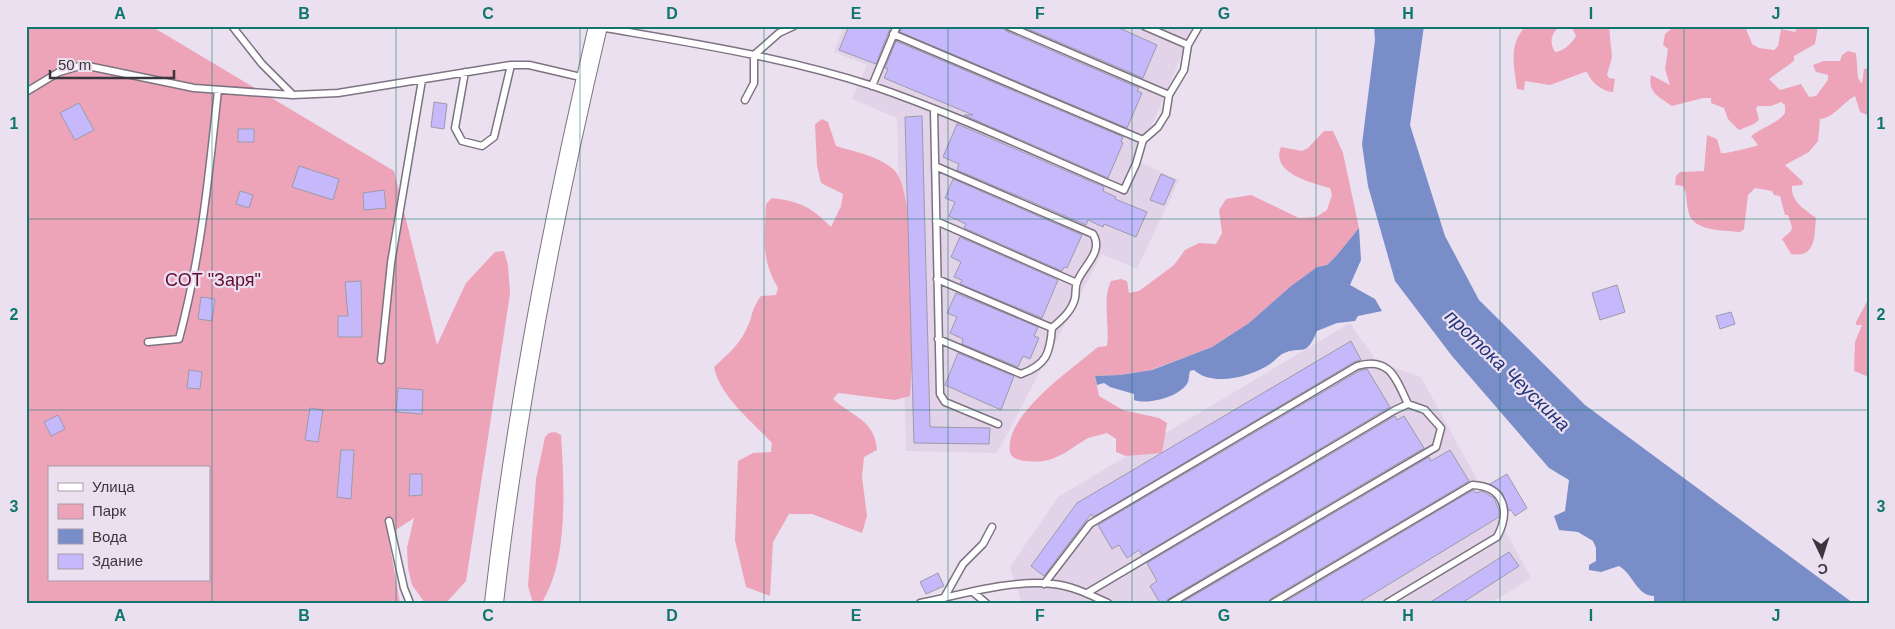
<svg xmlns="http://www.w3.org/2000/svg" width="1895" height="629" viewBox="0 0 1895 629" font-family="Arial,sans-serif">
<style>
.built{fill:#e2d3e8}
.green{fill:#eda4b9;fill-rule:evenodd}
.water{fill:#798dc9}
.building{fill:#c5b9fc;stroke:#9c9aaa}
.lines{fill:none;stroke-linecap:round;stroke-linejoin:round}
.lane-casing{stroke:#7d7381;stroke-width:9}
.secondary-casing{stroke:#7d7381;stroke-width:20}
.lane{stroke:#fff;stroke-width:6}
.secondary{stroke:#fff;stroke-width:18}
.grid{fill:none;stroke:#0f766e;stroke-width:1;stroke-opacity:0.55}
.labels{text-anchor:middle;stroke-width:4.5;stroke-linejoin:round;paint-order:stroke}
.park-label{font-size:18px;fill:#650d35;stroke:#ebe0f0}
.water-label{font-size:19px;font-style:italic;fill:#23327a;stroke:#ebe0f0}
.neatline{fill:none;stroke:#0f766e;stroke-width:2}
.grid-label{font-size:16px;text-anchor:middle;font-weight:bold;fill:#0f766e}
</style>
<rect width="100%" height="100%" fill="#ebe0f0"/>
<path class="built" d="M844,26H1194L1137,161L1179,180L1137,269L1102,254L997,453L906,451L897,118L852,99L867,65L834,52Z
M1350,323L1377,362L1421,377L1531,578L1491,603H1022L1010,567L1058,497Z"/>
<path class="green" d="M26,26H151L394,171L437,345L466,283L495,252L504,251L508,265L510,294L466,581L446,603H425L412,585L408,568L407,548L414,518L388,535L400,603H26ZM49,468H209V580H49Z
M1526,26H1560C1551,33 1549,42 1555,52C1563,52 1572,43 1576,36L1571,26H1609L1612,57L1607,75L1609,78L1615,79L1613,92C1604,92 1590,82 1588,73L1585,72L1550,85L1525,81L1524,90L1517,89C1514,65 1508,44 1526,26Z
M1675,26H1745L1752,44L1759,48L1774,50L1778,46L1781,29L1795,32L1798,26H1818L1815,44L1794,56V61L1769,79L1780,90L1801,84L1809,97L1816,96L1828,80V75L1816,72L1813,65L1824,61H1840L1842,55L1848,51L1856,53L1858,78L1862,84L1864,69L1869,68L1867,115L1860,112L1855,96C1843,102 1834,118 1820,119L1818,141L1809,152L1785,165L1803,182L1802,185L1792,186C1791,203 1805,209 1816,218C1814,238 1816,258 1791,254L1782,239L1791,231L1792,227L1788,215H1785L1780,196L1774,195L1772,191L1755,188L1748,195L1744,229L1740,232C1723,230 1691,232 1688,210C1686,202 1687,193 1683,186L1675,185L1676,176L1680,172L1704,171L1707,135L1717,139L1721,153C1727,154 1747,148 1756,146L1758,145L1751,136C1761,128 1778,123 1785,113V105L1781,102L1771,106H1758L1756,108L1759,120L1754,124L1739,130L1728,119L1724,108L1711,103V98H1703L1672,106C1659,97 1647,92 1651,75L1670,85L1665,69L1668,49L1663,45L1665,34Z
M822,119L828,122L836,146C855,152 880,156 895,171C918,195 913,358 910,396L895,400L838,393L833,399C853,417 875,420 877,450L864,457L862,477L867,516L862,533L812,514H789L773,542L770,596L746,587L735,540L738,461L753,453L771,452L772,443C752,421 720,397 714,367C726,356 738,346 745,332C753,318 750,311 761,296L776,295L778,288C760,257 765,238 766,204L772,198C801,202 810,206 831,227L841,206L843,194L821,183L817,166L815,124Z
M1324,131H1333L1343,153L1359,228L1337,255L1327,265L1317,267L1291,286L1249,323L1212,347L1151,370L1120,375L1095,376L1099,396L1123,410L1159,418L1167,423L1162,453L1126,456L1116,452V439L1107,433C1101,435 1094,436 1088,438C1074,446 1061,458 1044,461C1034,462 1012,463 1010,452C1004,415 1072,369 1098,347L1107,346C1110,326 1102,299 1111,281L1121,279L1127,281L1129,293L1139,291L1174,265L1185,250L1199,243L1216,244L1222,233L1219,210L1226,199L1251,195L1299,218L1316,217L1327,210L1332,195L1330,188C1312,183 1270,173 1281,147L1302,151L1308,148Z
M1869,298V377L1854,371L1855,342L1862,325H1856V322Z
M555,432L561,435C564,483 569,560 542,602L533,603L528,586L536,479L545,437L549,433Z"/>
<path class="water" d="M1374,26H1424L1410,125L1445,236L1479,300L1585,405L1853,603H1654V596C1637,596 1633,574 1619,566L1601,572L1589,570V565L1596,561V548L1593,541L1578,532L1559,530L1554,516L1565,511L1569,480L1549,468L1452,356L1395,281L1368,186L1362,144L1375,40Z
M1359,228L1361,260L1350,285L1375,299L1382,311L1358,316L1355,321L1337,323L1317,331C1305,360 1302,344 1282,354C1277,357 1275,361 1270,364C1251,377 1212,387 1194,370L1190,371C1189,374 1189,379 1188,382C1181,397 1147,405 1134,400V394L1110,387L1104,383L1097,385L1095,376L1120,375L1152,370L1212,347L1249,323L1291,286L1317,267L1327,265L1337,255Z"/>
<path class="building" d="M849,26H891L876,64L839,50Z
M902,26H1003L1006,31L1139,88L1137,91L1142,93L1127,128L900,32Z
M1021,26H1115L1157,45L1143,78Z
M896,41L1123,137L1121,142L1123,143L1108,178L964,115H973L884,78L888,69L885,68Z
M434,102L447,104L444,129L431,127Z
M79,103L94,130L75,140L60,113Z
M922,116L930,427L990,428L989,444L914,443L905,117Z
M957,124L1104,187L1103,191L1116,197L1115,199L1147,212L1136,237L1104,224L1103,227L1088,220L1086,225L957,170L959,164L943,157Z
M238,129H254V142H238Z
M299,166L339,179L333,200L292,187Z
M1161,174L1175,180L1164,205L1150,200Z
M953,179L1082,235L1067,268L1064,267L1062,271L964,228L966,224L949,216L955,202L945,198Z
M384,190L386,208L364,210L363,193Z
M240,191L253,195L249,208L236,204Z
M960,237L1058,280L1042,318L960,284L962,280L954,277L961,262L951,257Z
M361,281L362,337H338V316H348L345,282Z
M1617,285L1625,312L1600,320L1592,293Z
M956,293L1038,327L1034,336L1039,338L1030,359L1023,356L1018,367L962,344L963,339L950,333L957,317L947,313Z
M201,297L215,299L212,321L198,319Z
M1731,312L1735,324L1720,329L1716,316Z
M1351,341L1361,360L1354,362L1093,517L1091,514L1044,576L1031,566L1077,503Z
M958,353L1014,376L1001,410L945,385Z
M1367,369L1390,407L1142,555L1139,550L1127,558L1119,545L1112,549L1098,525L1359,371Z
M189,370L202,372L200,389L187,388Z
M398,388L423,390L422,414L396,412Z
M310,408L323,410L318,442L305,440Z
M58,415L65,429L51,436L44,422Z
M1395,416L1397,420L1404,416L1424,448L1168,599L1166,603H1160L1150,586L1157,581L1147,563Z
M341,450H354L351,499L337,497Z
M1450,450L1469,481L1270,599L1268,603H1181L1429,457L1431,461Z
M410,474H422V495L409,496Z
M1507,474L1527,508L1515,516L1511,510L1509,511L1502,492L1490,484Z
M1473,490L1476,493L1482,491L1494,498L1499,510V517L1358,603H1283Z
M1509,552L1519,566L1462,603H1429Z
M938,573L944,586L926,594L920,582Z"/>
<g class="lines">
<defs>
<path id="lane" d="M232,26L262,64L293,95
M1008,26L1169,95
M1144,26L1188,45
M600,27C691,43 784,57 873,86C958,115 1041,155 1124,190L1136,164L1143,140L1158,127L1166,114L1169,95L1184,70L1188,45L1199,26
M893,34L1143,140
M465,72L455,128L462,141L482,146L494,137L511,65
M872,86L897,26
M26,92L59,72L83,65L194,88L293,95L338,93L511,65H529L585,78
M745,100L754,83V55L779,33L794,26
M934,110L940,394L945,402L998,424
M935,166L1093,234C1104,252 1083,266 1077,282C1075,287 1076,293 1075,298C1072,311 1062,319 1052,328C1050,354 1046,365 1021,374L938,339
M936,221L1077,283
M937,279L1052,328
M148,342L179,339C201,257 209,174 218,90
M381,360L391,263L422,80
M389,521L404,588L410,603
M1044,584L1090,524L1357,366C1390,356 1396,379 1408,404
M974,593L986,603
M1087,593L1395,410L1408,404L1425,410L1441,428L1436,447L1171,603
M944,598L963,564L983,544L992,527
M920,603C960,595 1012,579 1053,584C1073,586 1090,595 1108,603
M1273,603L1472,485C1504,486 1511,511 1497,537L1387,603"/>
<path id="secondary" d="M494,603C516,409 553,216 598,26"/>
</defs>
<use href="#lane" class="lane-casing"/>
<use href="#secondary" class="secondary-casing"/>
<use href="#lane" class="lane"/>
<use href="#secondary" class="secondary"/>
</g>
<path class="grid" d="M212,26V603M396,26V603M580,26V603M764,26V603M948,26V603M1132,26V603M1316,26V603M1500,26V603M1684,26V603M26,219H1869M26,410H1869"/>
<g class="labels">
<g class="park-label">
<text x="213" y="286">СОТ "Заря"</text>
</g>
<g class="water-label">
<text transform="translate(1508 370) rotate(44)" y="7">протока Чеускина</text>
</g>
</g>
<rect width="1895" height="629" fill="none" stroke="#ebe0f0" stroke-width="55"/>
<rect x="48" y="466" width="162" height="115" fill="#ebe0f0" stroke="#a59ca8"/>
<rect x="58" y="483" width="25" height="8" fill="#ffffff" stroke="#a59ca8"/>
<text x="92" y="492" font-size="15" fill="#3b363d">Улица</text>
<rect x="58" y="504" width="25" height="15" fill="#eda4b9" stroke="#a59ca8"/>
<text x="92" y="516" font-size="15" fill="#3b363d">Парк</text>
<rect x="58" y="529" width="25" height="15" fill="#798dc9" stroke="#a59ca8"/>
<text x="92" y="542" font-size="15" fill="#3b363d">Вода</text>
<rect x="58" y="554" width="25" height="15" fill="#c5b9fc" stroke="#a59ca8"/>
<text x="92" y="566" font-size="15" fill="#3b363d">Здание</text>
<g transform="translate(1822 556) rotate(176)" stroke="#ebe0f0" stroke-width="4" paint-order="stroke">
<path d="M0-4L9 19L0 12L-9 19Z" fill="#3b363d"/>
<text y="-8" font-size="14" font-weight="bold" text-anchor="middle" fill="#3b363d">С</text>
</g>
<path d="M50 70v8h124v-8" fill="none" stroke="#3b363d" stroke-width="2.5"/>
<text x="58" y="70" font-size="15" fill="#3b363d" stroke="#ebe0f0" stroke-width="4" paint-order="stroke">50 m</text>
<rect x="28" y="28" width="1840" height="574" class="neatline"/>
<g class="grid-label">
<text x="120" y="19">A</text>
<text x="304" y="19">B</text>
<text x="488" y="19">C</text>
<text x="672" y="19">D</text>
<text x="856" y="19">E</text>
<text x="1040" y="19">F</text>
<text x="1224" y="19">G</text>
<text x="1408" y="19">H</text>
<text x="1591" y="19">I</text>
<text x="1776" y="19">J</text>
<text x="14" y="129">1</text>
<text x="1881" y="129">1</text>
<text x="14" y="320">2</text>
<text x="1881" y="320">2</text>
<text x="14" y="512">3</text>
<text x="1881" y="512">3</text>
<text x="120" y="621">A</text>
<text x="304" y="621">B</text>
<text x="488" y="621">C</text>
<text x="672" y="621">D</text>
<text x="856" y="621">E</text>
<text x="1040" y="621">F</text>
<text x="1224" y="621">G</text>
<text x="1408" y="621">H</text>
<text x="1591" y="621">I</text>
<text x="1776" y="621">J</text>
</g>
</svg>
